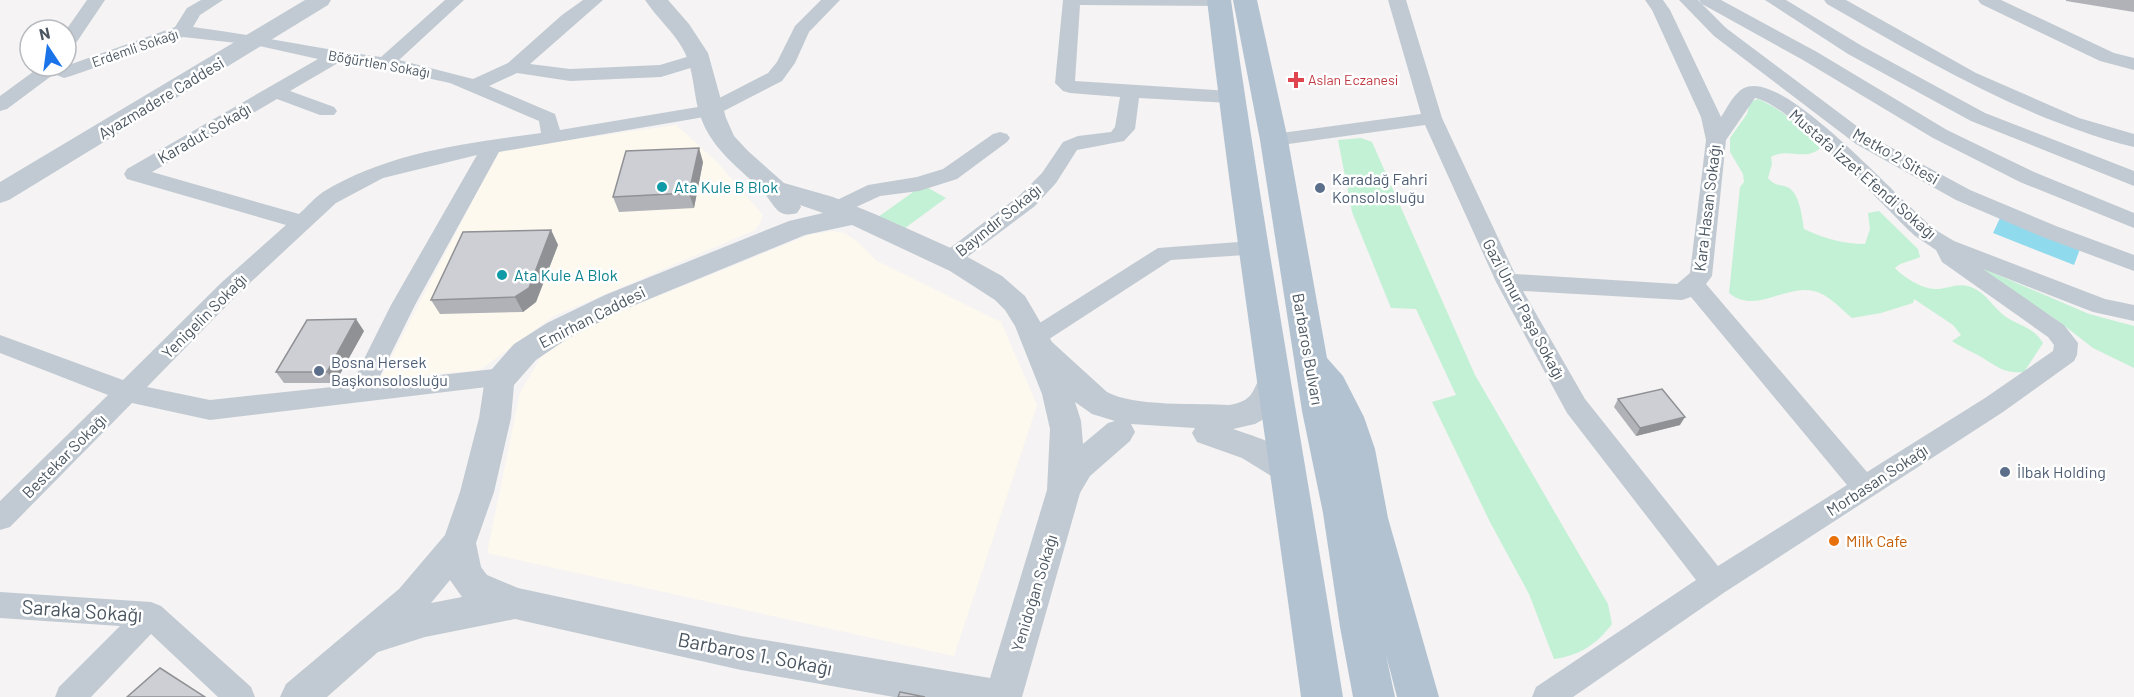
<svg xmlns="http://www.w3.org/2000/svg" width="2134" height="697" viewBox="0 0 2134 697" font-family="Barlow,sans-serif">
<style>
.commercial{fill:#fdf9ef}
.green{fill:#c3f1d5}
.water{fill:#90daee}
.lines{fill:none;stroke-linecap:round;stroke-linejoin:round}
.minor{fill:#c1cad2;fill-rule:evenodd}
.tertiary{fill:#c1cad2;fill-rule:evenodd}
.primary{fill:#b3c2d1;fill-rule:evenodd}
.wall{fill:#b0b2b7}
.shaded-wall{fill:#909195}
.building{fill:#cdcfd5;stroke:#909195;stroke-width:1.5}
.health-dot{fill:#e0444e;stroke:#fff;stroke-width:2}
.culture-dot{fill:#0f9aa8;stroke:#fff;stroke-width:2}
.service-dot{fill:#5c6f8a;stroke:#fff;stroke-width:2}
.food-dot{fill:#e8710a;stroke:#fff;stroke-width:2}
.labels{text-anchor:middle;stroke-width:5;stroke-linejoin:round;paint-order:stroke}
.far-street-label{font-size:14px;fill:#4a5661;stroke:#fff}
.far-health-label{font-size:14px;fill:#be3a42;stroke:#fff;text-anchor:start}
.street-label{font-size:16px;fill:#4a5661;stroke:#fff}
.service-label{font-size:16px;fill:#4e5e75;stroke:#fff;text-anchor:start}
.culture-label{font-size:16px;fill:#0d838f;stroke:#fff;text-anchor:start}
.food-label{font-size:16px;fill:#c56008;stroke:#fff;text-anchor:start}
.near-street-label{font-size:20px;fill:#4a5661;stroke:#fff}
</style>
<rect width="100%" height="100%" fill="#f5f3f3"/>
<path class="commercial" d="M676,125L717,162L763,215L760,223L755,230L554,316L480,370L380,379L499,150Z
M832,231L844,233L858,242L877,261L1001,322L1037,405L954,656L487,553L520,393L542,355L575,330L809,235Z"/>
<path class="green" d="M1758,99C1784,110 1801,128 1820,148C1806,162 1786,147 1771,157L1772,164L1768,178C1777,188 1780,183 1789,188C1800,195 1802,217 1804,229C1823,238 1844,244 1865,244L1870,229L1868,213L1879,211L1918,249L1920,257C1911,262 1902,261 1895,268C1903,277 1922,289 1935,289C1949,289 1957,282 1971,287C1987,293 1993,308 2006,317C2020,326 2033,327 2043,343L2024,372C2006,374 1997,367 1983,358C1973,352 1962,348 1952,341L1961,335L1953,325L1914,299L1913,303L1881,313L1852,318C1841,309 1828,294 1814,291C1785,284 1756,315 1729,293L1740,187L1744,182L1743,174L1730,152V138L1747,114L1750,102Z
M1361,138L1372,142L1475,375L1608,604L1612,624C1597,644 1579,656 1554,659L1529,594L1490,522L1432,402L1456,395L1416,309L1391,308L1352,212L1338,140Z
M923,185L946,198L901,231L878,217Z
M1963,260L2089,314L2134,326V368L2093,348L2057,320Z"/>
<path class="water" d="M2000,218L2080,249L2074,265L1993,233Z"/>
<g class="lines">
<path class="minor" d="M87,0H105L72,49L66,50V30Z
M201,0H223L200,15L193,27C256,35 318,49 381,57L445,0H464L399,60L473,79L508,63L562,15L583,0H603L530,64L570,69L660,65L700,53L707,55L709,59L707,63L661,77L570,81L517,73L489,86L555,114L560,130L704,106L768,73L777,62L795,26L821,0H840L809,32L795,63L782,81L716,115L499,152L415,305L377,382L503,368L512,370L515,377L512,384L210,420L132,403L10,527L0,530V501L108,395L0,353V335L123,380L222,282L286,225L127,179L124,174L127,169L318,59L255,45L183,37L71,76L64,78L54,74L7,109L0,111V96L41,66H66L175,27L187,8ZM338,63L385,69L450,83L539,121L541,133C467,143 388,152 323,192C314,198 307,207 299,214L152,172L277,99L320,115H334L337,111L334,107L290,91ZM477,155L391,305L351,385L210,400L147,387L238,294L336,203L383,178Z
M1063,0H1227L1225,5L1219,6L1080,5L1075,81L1230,91L1237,93L1240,97L1237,101L1230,103L1139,98L1135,129L1124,141L1077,150L1056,183L1035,206L958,264L950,267L942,264L939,259L942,254L1019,196L1042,173L1063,142L1078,136L1111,132L1115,127L1120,97L1070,93L1063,91L1055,83Z
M1388,0H1406L1442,118L1515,274L1677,284L1690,273L1706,140L1701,117L1652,10L1645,0H1663L1670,10L1721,117C1727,108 1734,93 1744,88C1785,67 1904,208 1939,232L1954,241L2105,299L2134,305V321L2093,312L1983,269L2064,325L2078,343L2077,355L2074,361L2003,412L1725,592L1573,697H1532L1536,687L1696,580L1567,413L1496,282L1425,125L1274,146L1267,144L1264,140L1267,136L1274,134L1421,114ZM1755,98C1790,104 1885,208 1915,236L1936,250L1942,262L2048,337L2054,345L2053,351L1985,398L1867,472L1706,284L1712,276L1726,140ZM1523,291L1682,300L1691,297L1847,485L1718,566L1585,399Z
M1679,0H1698L1726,28L1870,136L1970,190L2056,226L2134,255V271L2040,236L1956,200L1856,144L1714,36Z
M1699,0H1721L1817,52L1947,130L2034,172L2134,213V228L2020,182L1933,138L1803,60L1702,4Z
M1765,0H1786L1862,46L1985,113L2134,171V186L1971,121L1848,54Z
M1824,0H1846L1976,73L2079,118L2134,134V147C2023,119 1925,60 1827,4Z
M1978,0H2001L2114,53L2134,58V70L2100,61L1981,4Z
M1000,132L1007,134L1010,138L1007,142L957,179L919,191L880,196L839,215L831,213L828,208L831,203L868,185L917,177L943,169L993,134Z
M1252,241L1260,244L1263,249L1260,254L1171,260L1043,343L1035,346L1027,343L1023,337L1027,331L1158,248Z
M0,592L151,602L161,606L251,687L255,697H218L151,634L91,697H55L59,687L120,626L0,618Z"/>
<path class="tertiary" d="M305,0H331L328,5L9,200L0,203V182Z
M645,0H668L689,24L708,53L726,118L734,136L748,151L784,183L833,197L877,215L953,249L1002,276L1025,296L1052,342L1107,392C1133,407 1198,403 1229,405C1254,401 1252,391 1262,373L1273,369L1284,373L1288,381L1278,411L1255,424L1233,429C1256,437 1293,447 1304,470L1300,479L1288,483L1276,479L1242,458L1197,442L1192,433L1195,428L1131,424L1135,432L1130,441L1090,476L1080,493L1022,697H894L741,670L515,619L425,637L378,652L327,697H280L286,684L399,589L445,535L460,492L479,418L484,385L492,369L514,344L547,323L605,295L789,221L823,213L800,205L801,207L797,213C777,219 775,205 763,192C740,168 713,151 701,118C693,97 695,72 684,51C674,32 657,18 645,0ZM852,225L950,271L995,300L1005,310L1015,326L1042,394L1050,429L1047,490L990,678L741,636L518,588L487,575L481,567L476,543L494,492L511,418L514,385L536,360L567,339L625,309L805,235ZM1075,402L1092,414L1115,421L1108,423L1083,444L1081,421ZM450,580L462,597L431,603Z"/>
<path class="primary" d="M1207,0H1231C1264,233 1306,465 1343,697H1301C1270,465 1234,233 1207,0Z
M1233,0H1257L1288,140L1327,358L1343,376L1364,417L1375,449L1388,518L1439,697H1397L1386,655L1395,697H1353L1340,627L1323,513L1302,411L1260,140Z"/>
</g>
<path class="wall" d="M2066,0H2134V12L2066,1Z
M703,162L694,208L619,212L613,197Z
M551,230L558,245L536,302L523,312L440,314L431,300Z
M364,331L335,383H284L276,372Z
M1618,399L1680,425L1636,436L1614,407Z"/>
<path class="shaded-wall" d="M699,148L703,162L694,208L689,193Z
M551,230L558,245L536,302L523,312L515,297Z
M356,319L364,331L335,383L327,372Z
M1685,417L1680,425L1636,436L1640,428Z"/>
<path class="building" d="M699,148L689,193L613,197L626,151Z
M551,230L529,288L515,297L431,300L463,232Z
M356,319L327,372H276L307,320Z
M1662,389L1685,417L1640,428L1618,399Z
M160,668L205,697H127Z
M900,692L925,697H898Z"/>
<path class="health-dot" d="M1293 71h6v6h6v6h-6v6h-6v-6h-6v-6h6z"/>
<g class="culture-dot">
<circle cx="662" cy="187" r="6"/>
<circle cx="502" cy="275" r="6"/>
</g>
<g class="service-dot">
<circle cx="1320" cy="188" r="6"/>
<circle cx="319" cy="371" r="6"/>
<circle cx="2005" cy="472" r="6"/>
</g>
<circle class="food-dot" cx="1834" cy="541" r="6"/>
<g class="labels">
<g class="far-street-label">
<text transform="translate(135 48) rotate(-19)" y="5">Erdemli Sokağı</text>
<text transform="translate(379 64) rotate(10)" y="5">Böğürtlen Sokağı</text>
</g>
<g class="far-health-label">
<text x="1308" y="85">Aslan Eczanesi</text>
</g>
<g class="street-label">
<text transform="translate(161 98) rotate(-31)" y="6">Ayazmadere Caddesi</text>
<text transform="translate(204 133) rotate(-30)" y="6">Karadut Sokağı</text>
<text transform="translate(1896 156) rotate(30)" y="6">Metko 2 Sitesi</text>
<text transform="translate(1863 174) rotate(41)" y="6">Mustafa İzzet Efendi Sokağı</text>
<text transform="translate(1707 208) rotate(-83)" y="6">Kara Hasan Sokağı</text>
<text transform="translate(998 220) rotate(-39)" y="6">Bayındır Sokağı</text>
<text transform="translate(1524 309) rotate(62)" y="6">Gazi Umur Paşa Sokağı</text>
<text transform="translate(204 316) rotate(-45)" y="6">Yenigelin Sokağı</text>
<text transform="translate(592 317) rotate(-27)" y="6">Emirhan Caddesi</text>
<text transform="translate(1308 349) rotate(80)" y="6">Barbaros Bulvarı</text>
<text transform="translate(64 456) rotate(-45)" y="6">Bestekar Sokağı</text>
<text transform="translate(1877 480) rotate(-33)" y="6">Morbasan Sokağı</text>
<text transform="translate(1034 593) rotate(-73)" y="6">Yenidoğan Sokağı</text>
</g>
<g class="service-label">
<text x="1332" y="185">Karadağ Fahri<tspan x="1332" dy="18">Konsolosluğu</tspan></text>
<text x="331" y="368">Bosna Hersek<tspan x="331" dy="18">Başkonsolosluğu</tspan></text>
<text x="2017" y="478">İlbak Holding</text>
</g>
<g class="culture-label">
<text x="674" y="193">Ata Kule B Blok</text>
<text x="514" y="281">Ata Kule A Blok</text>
</g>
<g class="food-label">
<text x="1846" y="547">Milk Cafe</text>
</g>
<g class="near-street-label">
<text transform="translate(82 611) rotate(4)" y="7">Saraka Sokağı</text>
<text transform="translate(755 654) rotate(11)" y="7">Barbaros 1. Sokağı</text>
</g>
</g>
<g transform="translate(48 48) rotate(347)"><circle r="28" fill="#ffffff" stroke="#b7bbc0" stroke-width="1.5"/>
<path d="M0-4.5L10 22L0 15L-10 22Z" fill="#1a73e8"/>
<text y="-9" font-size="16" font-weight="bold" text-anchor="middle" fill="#4a5661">N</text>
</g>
</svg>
